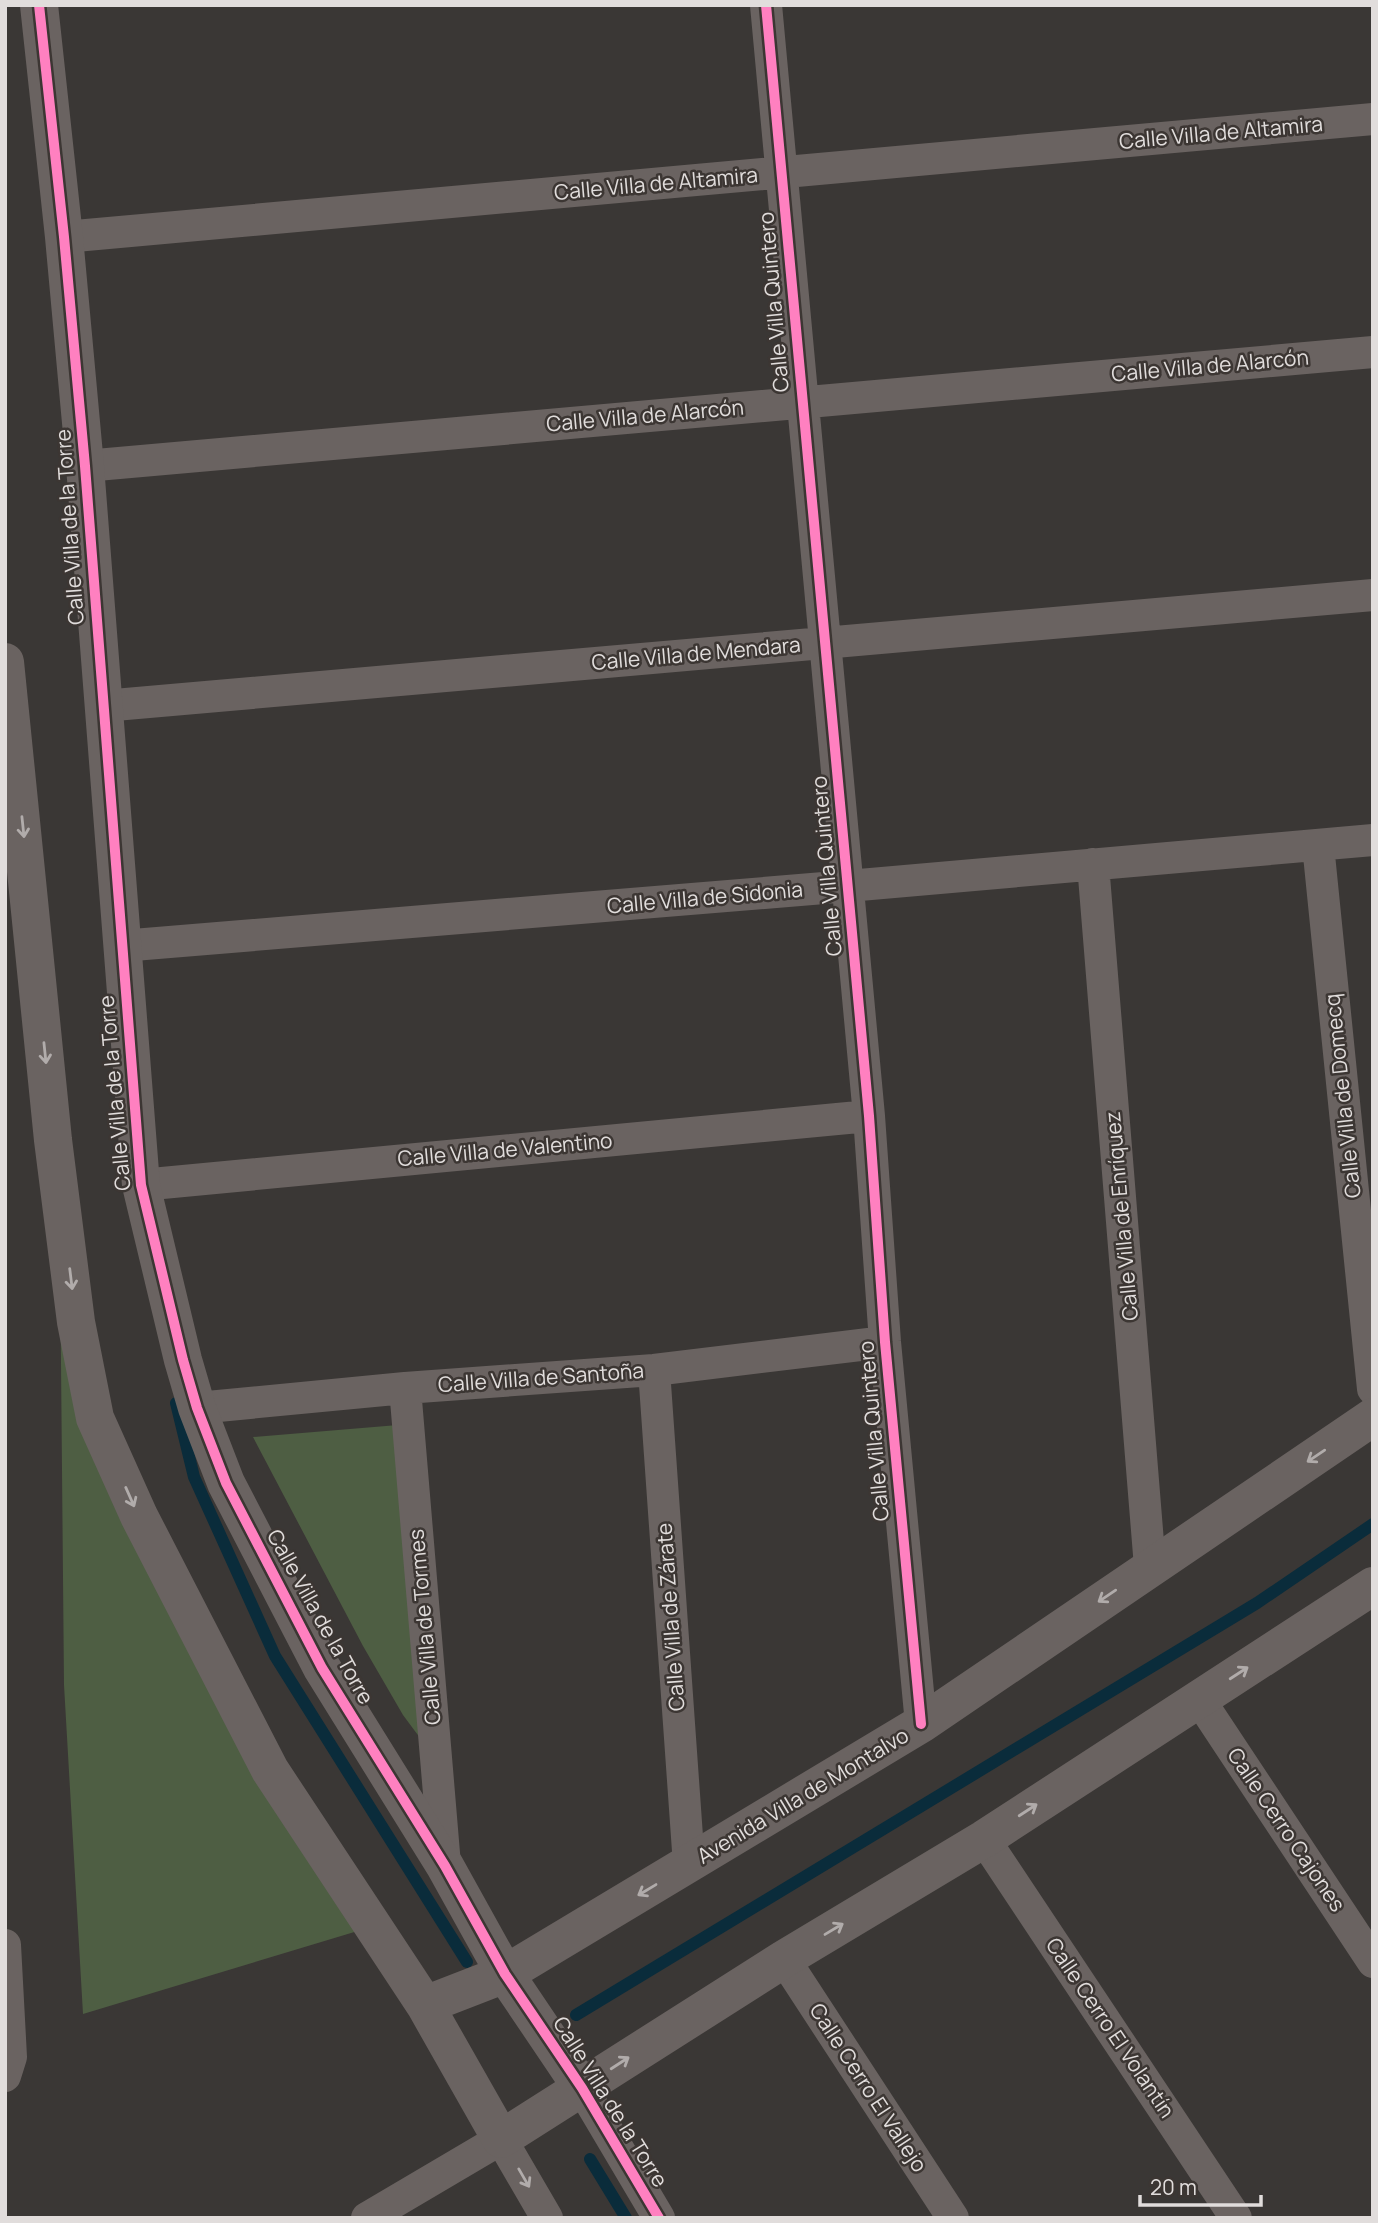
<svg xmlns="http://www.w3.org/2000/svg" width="1378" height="2223" viewBox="0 0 1378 2223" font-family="Manrope,sans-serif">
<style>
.green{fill:#4e5e43}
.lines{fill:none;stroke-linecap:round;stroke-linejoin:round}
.stream{stroke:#0a2c3b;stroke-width:12}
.minor{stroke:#6a6361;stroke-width:32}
.tertiary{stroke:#6a6361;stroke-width:38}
.cycleway-casing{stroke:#3c3633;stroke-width:15}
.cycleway{stroke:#ff80c0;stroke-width:10}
.oneway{stroke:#b1acab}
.labels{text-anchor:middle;stroke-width:5;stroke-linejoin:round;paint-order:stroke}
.street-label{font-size:21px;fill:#e1dddc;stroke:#3c3633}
</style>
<rect width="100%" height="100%" fill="#3a3735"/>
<path class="green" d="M60,1255L96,1386L361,1930L83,2014L64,1685Z
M422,1423L449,1777L403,1715L363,1646L253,1437Z"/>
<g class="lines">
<path class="stream" d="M176,1403L194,1477L275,1656L467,1962
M576,2015L1257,1603L1373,1524
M590,2159L626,2218"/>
<path class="minor" d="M766,5L869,1116L885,1342L921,1724
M64,237L1373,119
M85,466L1373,352
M103,706L1373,595
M1318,845L1373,1389
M1093,864L1150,1567
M121,946L848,886L1373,840
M141,1185L869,1116
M654,1370L689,1865
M405,1388L445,1865
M197,1408L405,1388L654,1370L885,1342
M1199,1699L1373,1962
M984,1839L1236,2218
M5,1945L11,2057L5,2076
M784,1959L953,2218
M582,2088L659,2218
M367,2218L501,2139L547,2218"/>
<path class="tertiary" d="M39,5L64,237L85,466L141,1185L183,1360L197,1408L226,1483L322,1668L445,1866L505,1974L582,2088
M5,662L53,1140L76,1322L95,1418L139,1516L270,1770L425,2005L501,2139L784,1959L984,1839L1373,1586
M425,2005L505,1974L921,1724L1373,1417"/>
<defs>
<path id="cycleway" d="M39,5L64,237L85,466L141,1185L183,1360L197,1408L226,1483L322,1668L445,1866L505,1974L582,2088L659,2218
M766,5L869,1116L885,1342L921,1724"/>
</defs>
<use href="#cycleway" class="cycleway-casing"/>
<use href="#cycleway" class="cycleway"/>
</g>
<defs><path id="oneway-shaft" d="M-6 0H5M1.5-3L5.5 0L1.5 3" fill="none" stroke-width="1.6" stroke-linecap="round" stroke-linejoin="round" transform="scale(1.75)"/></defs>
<g class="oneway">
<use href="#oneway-shaft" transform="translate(23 827) rotate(84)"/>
<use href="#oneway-shaft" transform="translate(45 1053) rotate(84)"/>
<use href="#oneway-shaft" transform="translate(71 1279) rotate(83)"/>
<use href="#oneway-shaft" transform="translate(1316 1456) rotate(146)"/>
<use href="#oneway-shaft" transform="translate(130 1497) rotate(66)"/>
<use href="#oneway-shaft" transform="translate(1107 1596) rotate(146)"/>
<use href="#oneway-shaft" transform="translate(1239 1673) rotate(-33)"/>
<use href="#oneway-shaft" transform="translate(1028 1810) rotate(-33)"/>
<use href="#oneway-shaft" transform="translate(647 1890) rotate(149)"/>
<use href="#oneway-shaft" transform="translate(834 1929) rotate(-31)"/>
<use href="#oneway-shaft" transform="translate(620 2063) rotate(-33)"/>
<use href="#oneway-shaft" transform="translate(524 2178) rotate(60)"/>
</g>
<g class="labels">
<g class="street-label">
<text transform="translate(1221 133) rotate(-5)" y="7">Calle Villa de Altamira</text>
<text transform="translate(656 184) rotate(-5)" y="7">Calle Villa de Altamira</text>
<text transform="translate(774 302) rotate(-95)" y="7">Calle Villa Quintero</text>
<text transform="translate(1210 366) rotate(-5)" y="7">Calle Villa de Alarcón</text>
<text transform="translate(645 416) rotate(-5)" y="7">Calle Villa de Alarcón</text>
<text transform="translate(70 527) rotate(-94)" y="7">Calle Villa de la Torre</text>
<text transform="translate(696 654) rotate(-5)" y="7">Calle Villa de Mendara</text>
<text transform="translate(827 866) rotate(-95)" y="7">Calle Villa Quintero</text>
<text transform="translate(705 898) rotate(-5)" y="7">Calle Villa de Sidonia</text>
<text transform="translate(115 1093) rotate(-95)" y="7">Calle Villa de la Torre</text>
<text transform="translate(1343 1096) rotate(-96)" y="7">Calle Villa de Domecq</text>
<text transform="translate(505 1150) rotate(-5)" y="7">Calle Villa de Valentino</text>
<text transform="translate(1122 1216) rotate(-95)" y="7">Calle Villa de Enríquez</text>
<text transform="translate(541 1378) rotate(-4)" y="7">Calle Villa de Santoña</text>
<text transform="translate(874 1431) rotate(-95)" y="7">Calle Villa Quintero</text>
<text transform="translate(320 1617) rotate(61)" y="7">Calle Villa de la Torre</text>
<text transform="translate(671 1617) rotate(-94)" y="7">Calle Villa de Zárate</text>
<text transform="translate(425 1627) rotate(-95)" y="7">Calle Villa de Tormes</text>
<text transform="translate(803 1796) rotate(-31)" y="7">Avenida Villa de Montalvo</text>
<text transform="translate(1286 1830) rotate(56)" y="7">Calle Cerro Cajones</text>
<text transform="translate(1110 2028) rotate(56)" y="7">Calle Cerro El Volantín</text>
<text transform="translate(868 2088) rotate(57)" y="7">Calle Cerro El Vallejo</text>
<text transform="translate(610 2102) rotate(58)" y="7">Calle Villa de la Torre</text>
</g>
</g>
<rect width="1378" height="2223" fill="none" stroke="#e1dddc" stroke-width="14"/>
<path d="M1140 2195v10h121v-10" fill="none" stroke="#e1dddc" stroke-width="3.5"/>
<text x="1150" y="2195" font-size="21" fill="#e1dddc" stroke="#3c3633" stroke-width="5" paint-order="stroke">20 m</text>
</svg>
